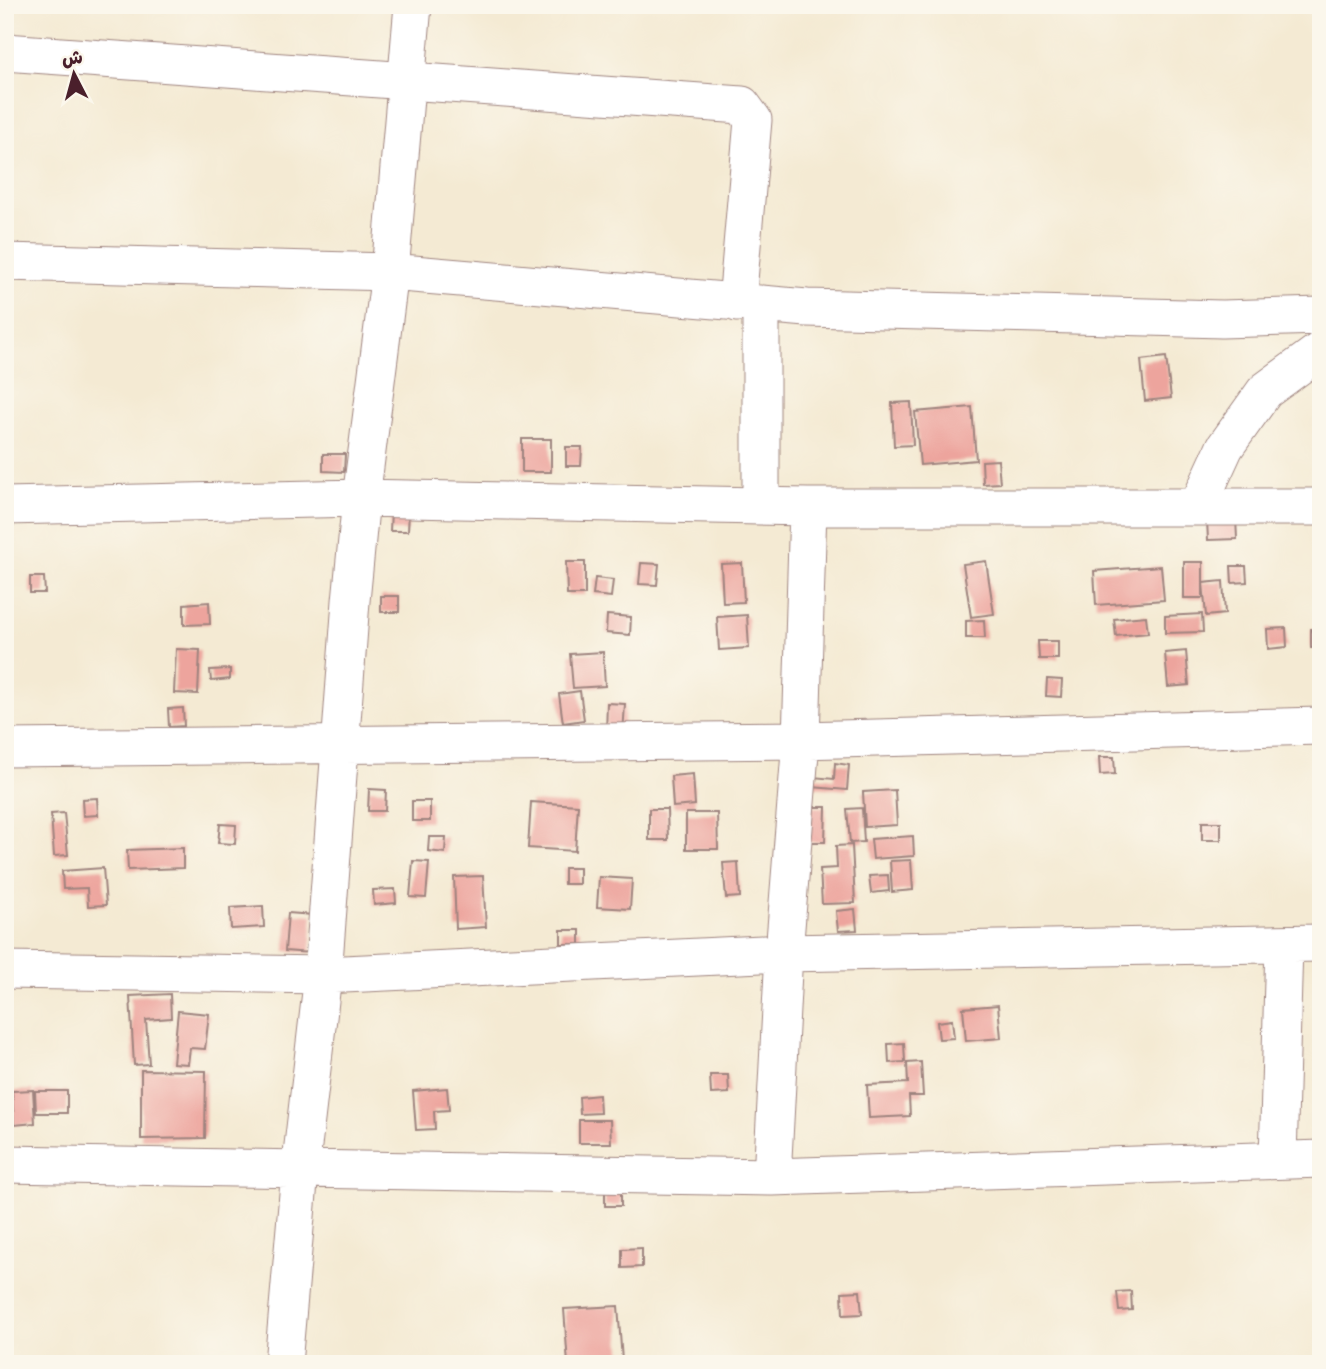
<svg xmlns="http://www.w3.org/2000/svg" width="1326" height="1369" viewBox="0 0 1326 1369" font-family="'Shantell Sans','Playpen Sans Arabic',sans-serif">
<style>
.building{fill:#eda49d}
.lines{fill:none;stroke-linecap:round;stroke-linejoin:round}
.minor-casing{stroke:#9f847f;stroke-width:39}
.minor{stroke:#fff;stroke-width:37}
</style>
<rect width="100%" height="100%" fill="#fbf7ec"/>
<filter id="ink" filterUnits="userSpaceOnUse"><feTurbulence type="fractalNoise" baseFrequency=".0143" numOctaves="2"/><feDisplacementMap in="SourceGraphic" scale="14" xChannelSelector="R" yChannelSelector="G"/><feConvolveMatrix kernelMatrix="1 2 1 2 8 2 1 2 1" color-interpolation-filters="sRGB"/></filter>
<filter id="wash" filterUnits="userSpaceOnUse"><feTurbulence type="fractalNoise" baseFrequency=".00686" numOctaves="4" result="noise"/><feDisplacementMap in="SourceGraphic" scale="28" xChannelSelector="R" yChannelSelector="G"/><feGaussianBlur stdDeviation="1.57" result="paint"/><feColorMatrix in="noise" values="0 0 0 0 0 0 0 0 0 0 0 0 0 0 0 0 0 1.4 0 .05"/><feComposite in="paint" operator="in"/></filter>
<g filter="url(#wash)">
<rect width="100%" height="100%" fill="#f4ead3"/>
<g id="blocks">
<path class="building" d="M1166,357L1171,398L1145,401L1141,360Z
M911,402L913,445L894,446L892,403Z
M972,407L976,460L920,465L915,412Z
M522,439H551V472H522Z
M566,447H582L581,466H566Z
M323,454H345L344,472L323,471Z
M998,460L1000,483L983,484L982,461Z
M391,511L409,512L408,531H390Z
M1236,519L1237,539L1208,540L1207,520Z
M986,561L994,614L971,617L963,564Z
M566,562H585V595H567Z
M1184,562H1203V598H1184Z
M641,563L659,564L657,585L639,584Z
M742,563L744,602L723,603L721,564Z
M1161,566L1164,600L1096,605L1094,571Z
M1231,566H1246L1247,582L1232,583Z
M30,577H44L45,593H30Z
M595,578L613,580L611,597L593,595Z
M1223,581L1225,614L1206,616L1203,583Z
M381,596H399V612H381Z
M209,602L210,624L184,625V604Z
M1202,614L1203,632L1165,633V616Z
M607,615L631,617L630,635L606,633Z
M747,615L749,648L719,650L717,617Z
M1146,616L1148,633L1116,636L1114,619Z
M984,620L985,638H966V621Z
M1286,628L1287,647L1268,649L1267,629Z
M1311,629H1321V648H1311Z
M1038,641H1058V659H1039Z
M176,649L200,650L198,694L174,693Z
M1186,651L1189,685L1168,687L1165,653Z
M603,652L605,686L573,688L570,654Z
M230,669V679L211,681L210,670Z
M1047,679L1062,680L1061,697L1046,696Z
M580,691L584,720L563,723L559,694Z
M607,703L625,704L623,734L606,733Z
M183,708L184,726L169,727L168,709Z
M1099,757H1114L1115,774L1100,775Z
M835,763L849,765L847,790L812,787L813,777L834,779Z
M693,774L695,805L673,807L671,776Z
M369,789L386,790L385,811H368Z
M895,790L897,825L865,827L863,792Z
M97,798L98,815L83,816L82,799Z
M412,801H430V821H412Z
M531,802L578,805L575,851L528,848Z
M808,807H826L825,842H808Z
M862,808L864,842L850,843L847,809Z
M649,809H667L668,840H649Z
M64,813L68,855L54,856L51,814Z
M686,813H717L718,849H686Z
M1202,822H1221V840H1202Z
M220,824L236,825L235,844L218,843Z
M913,836L914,856L873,859L871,839Z
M429,837H446L445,853L428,851Z
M852,845L855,903L822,904L820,869L837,868L836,846Z
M183,848V868L128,870L127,850Z
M911,860L913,890L892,892L890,861Z
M413,861L429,862L426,898L410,897Z
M738,862L740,897L726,898L723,863Z
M103,868L106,905L88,906L87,888L63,889L62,871Z
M564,868H579V884H564Z
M888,875L889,891L871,893L869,876Z
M483,876L486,927L456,929L454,877Z
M599,877L632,879L630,909L597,907Z
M395,889L396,903L374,905L373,890Z
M263,906L264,927L231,929L230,908Z
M855,909L857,930L838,931L836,911Z
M288,913L313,915L310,953L285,951Z
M561,930H580V944H561Z
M170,994L171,1018L146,1020L149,1064L134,1065L130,996Z
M998,1005L1001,1038L966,1041L963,1008Z
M178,1011L209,1014L205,1049L190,1048L188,1064L173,1063Z
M952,1020L954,1038L939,1039L937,1022Z
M904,1043L905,1062L889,1063L888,1044Z
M921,1062L923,1096H909L910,1116L869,1118L867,1085L908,1083L907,1063Z
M141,1070L206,1071L205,1138L141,1139Z
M710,1075H728L729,1093L711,1094Z
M447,1088L449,1110L434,1111L435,1129L416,1130L413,1091Z
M33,1090L35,1123L14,1125L12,1091Z
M35,1091H67V1113H36Z
M599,1095L600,1113L580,1114L579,1097Z
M579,1120H610L611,1143H579Z
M605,1188H621V1206H605Z
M642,1248V1267L622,1268V1249Z
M860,1291L862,1314L843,1315L842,1292Z
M1131,1291L1132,1310L1119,1311L1117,1292Z
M618,1306L622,1361L568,1364L564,1309Z"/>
</g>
</g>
<g filter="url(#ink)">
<use href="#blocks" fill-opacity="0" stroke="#9f847f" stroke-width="2"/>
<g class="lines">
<defs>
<path id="minor" d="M5,52L742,105L753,120L737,303
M5,262L390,272L807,308L1222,319L1321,316
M761,305V506
M5,506L361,498L808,507H1321
M1198,506L1225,447L1265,391L1321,350
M5,748L801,740L1321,726
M5,970L323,975L784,953L1321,943
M1278,1160L1284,944
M5,1164L772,1177L1321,1159
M772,1177L784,953L801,740L808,507
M283,1364L300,1171L323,975L351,601L361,498L390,272L413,5"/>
</defs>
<use href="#minor" class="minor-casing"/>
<use href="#minor" class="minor"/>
</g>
</g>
<rect width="1326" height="1369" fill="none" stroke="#fbf7ec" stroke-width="28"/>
<g transform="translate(74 74) rotate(354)" stroke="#fbf7ec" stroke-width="5" paint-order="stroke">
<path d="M0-5L12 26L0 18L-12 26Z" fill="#4a1f2b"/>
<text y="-10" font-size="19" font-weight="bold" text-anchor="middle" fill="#4a1f2b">ش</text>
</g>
</svg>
